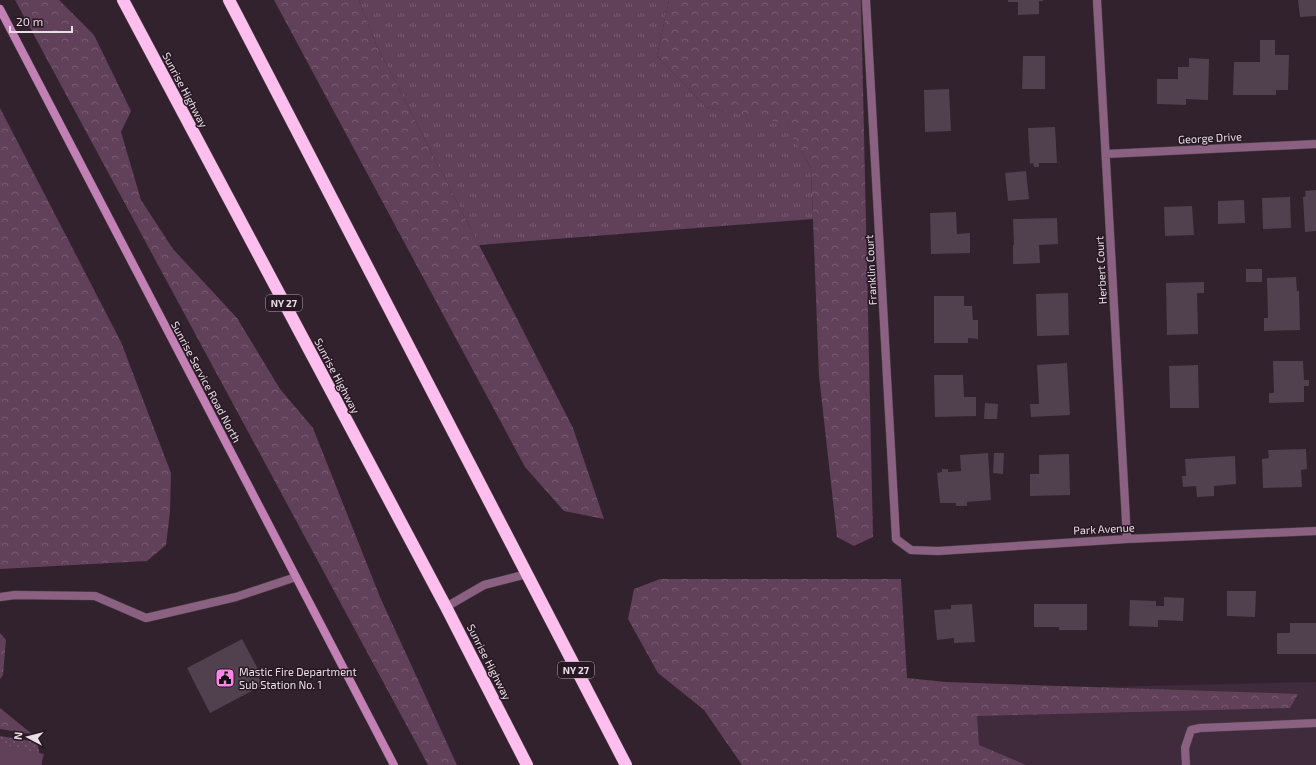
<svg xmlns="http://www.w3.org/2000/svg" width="1316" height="765" viewBox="0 0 1316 765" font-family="'Exo 2',sans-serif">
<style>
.built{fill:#3f2b3b}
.grass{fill:url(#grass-tufts)}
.forest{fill:url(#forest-crowns)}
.park{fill:url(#park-dots)}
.pitch{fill:#614059}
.building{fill:#51404d}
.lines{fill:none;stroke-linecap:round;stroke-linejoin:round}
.lane-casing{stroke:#4f404b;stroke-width:9}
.street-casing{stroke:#4f404b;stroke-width:9}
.secondary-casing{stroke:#4f404b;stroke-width:9}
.highway-casing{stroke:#4f404b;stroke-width:13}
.lane{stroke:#8a6181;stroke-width:8}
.street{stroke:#8a6181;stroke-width:8}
.secondary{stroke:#c280b4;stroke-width:8}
.highway{stroke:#febfef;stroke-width:12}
.labels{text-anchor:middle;stroke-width:3;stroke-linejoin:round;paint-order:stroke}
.shield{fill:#281824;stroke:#afa3ac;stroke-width:1}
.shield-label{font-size:10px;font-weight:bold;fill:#e9dee6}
.street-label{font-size:11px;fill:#e9dee6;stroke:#281824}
.poi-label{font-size:11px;fill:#e9dee6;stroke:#281824;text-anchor:start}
</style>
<defs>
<pattern id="grass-tufts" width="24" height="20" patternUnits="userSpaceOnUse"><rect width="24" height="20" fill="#614059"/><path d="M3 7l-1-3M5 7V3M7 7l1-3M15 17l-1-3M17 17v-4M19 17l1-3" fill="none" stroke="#785b71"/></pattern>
<pattern id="forest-crowns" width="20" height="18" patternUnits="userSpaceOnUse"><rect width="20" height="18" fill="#614059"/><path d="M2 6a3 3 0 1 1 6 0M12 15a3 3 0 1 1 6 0" fill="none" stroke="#785b71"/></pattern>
<pattern id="park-dots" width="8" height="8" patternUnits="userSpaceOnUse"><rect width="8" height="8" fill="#614059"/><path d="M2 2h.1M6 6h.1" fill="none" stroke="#785b71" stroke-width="1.8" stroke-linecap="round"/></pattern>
</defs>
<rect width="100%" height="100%" fill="#32222e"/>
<path class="built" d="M1316,682V765H879L880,692Z"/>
<path class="grass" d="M359,0H669L657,56L706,107L785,123L811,168L813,219L479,245L376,44Z"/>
<path class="forest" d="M15,0H59L94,35L131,111L121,132L141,200L173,249L237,318L280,389L313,428L380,597L457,765H428Z
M274,0H359L376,44L573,428L604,519L564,511L525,467Z
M669,0H861L873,537L854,546L837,537L819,376L811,168L785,124L706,107L657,56Z
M0,108L121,342L171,473L170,512L166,545L147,561L0,569Z
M660,579H901L907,678L946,682L1298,694L1290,708L977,716L979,745L1026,765H742L704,710L658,673L628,619L634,589Z
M0,633L6,640L3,675L0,679Z
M0,708L32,734L0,729Z"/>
<path class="park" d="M0,736L37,742L42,765H0Z"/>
<path class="pitch" d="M0,744L44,754L41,765H0Z"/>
<path class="building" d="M1008,0H1043V1H1039V14L1018,15V2H1008Z
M1298,0H1316V16L1300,17Z
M1260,40H1275V55H1289L1288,90H1276V95H1233L1234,62H1260Z
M1023,56H1045V89H1022Z
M1189,58L1209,59L1208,100L1186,99V105L1157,104V79H1178V67H1189Z
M949,89L951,131L925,132L924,90Z
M1055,127L1057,163H1039V167H1034L1033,163L1030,164L1028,128Z
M1026,171L1029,199L1008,201L1005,173Z
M1316,190V231L1305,232L1303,197L1306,196L1305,191Z
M1290,197L1291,228L1263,229L1262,198Z
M1244,200L1245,223L1218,224V201Z
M1192,206L1194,235L1165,236L1164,207Z
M956,212L957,234L970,233V253L931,254L930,213Z
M1057,218L1058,244L1039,245L1040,263L1013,264V245H1014L1013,219Z
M1246,269H1262V282H1246Z
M1296,277L1297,291H1299L1300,330L1264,331V318H1268L1267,278Z
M1204,282V293H1197L1198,334L1167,335L1166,283Z
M1068,293L1069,335L1037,336L1036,294Z
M934,296H964V306H972L973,320H978V339L968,338V343H934Z
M1273,361H1303L1304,380H1309V386H1304V402L1269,403V393H1274Z
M1067,363L1070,415L1031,417L1030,404H1039L1037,365Z
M1198,365L1199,408H1170L1169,366Z
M934,375H963L964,397H976V416L935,417Z
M985,403L998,404L997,419H984Z
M1306,449L1307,469L1301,470L1302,487L1263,488L1262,459L1269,458L1268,450Z
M988,453L991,500L967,502V506H956V503H940L937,473L942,472V469H948V472L961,471L960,455Z
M994,453H1004L1003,474L993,473Z
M1069,454L1070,495L1030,496V474H1039V455Z
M1235,456L1236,484L1214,486V496L1197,497L1196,486L1183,487L1182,476H1186L1185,459Z
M1227,591H1256L1255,617L1227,616Z
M1164,597L1184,598L1183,621L1158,620V627L1129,626L1130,600L1156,601V606H1164Z
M972,604L975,642L954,643V638L937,640L934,610L951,609V605Z
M1034,604H1087V630H1059V627H1034Z
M1290,623H1316V654H1277V633H1290Z
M242,639L258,669L255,671L263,685L210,713L187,668Z"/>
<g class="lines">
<defs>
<path id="lane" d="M0,597L15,595L95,596L146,618L236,597L296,577
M446,607L484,585L527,574
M1186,765L1185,748L1191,730L1200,728L1316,723"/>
<path id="street" d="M866,0L896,539L911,550L938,551L1127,539L1316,531
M1097,0L1127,539
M1106,154L1316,144"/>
<path id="secondary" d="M0,9L394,765"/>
<path id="highway" d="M123,0L446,607L527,765
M229,0L626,765"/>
</defs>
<use href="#lane" class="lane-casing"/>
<use href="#street" class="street-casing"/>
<use href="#secondary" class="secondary-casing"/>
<use href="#highway" class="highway-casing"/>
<use href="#lane" class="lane"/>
<use href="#street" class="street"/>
<use href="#secondary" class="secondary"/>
<use href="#highway" class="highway"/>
</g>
<defs>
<symbol id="civic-square" viewBox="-11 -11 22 22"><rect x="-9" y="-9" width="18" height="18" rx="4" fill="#fb86e5" stroke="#281824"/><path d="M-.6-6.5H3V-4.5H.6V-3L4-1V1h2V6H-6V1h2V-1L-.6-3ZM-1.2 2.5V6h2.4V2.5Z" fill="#111"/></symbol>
</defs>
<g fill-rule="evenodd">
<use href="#civic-square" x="214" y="667" width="22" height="22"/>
</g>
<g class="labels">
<g class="shield">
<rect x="266" y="295" width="36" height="16" rx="3"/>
<rect x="558" y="662" width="36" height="16" rx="3"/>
</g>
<g class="shield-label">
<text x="284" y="307">NY 27</text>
<text x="576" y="674">NY 27</text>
</g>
<g class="street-label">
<text transform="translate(185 90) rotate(62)" y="4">Sunrise Highway</text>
<text transform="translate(1210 138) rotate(-3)" y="4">George Drive</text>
<text transform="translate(871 270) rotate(-93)" y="4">Franklin Court</text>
<text transform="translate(1101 270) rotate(-93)" y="4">Herbert Court</text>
<text transform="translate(337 376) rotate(62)" y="4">Sunrise Highway</text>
<text transform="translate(206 382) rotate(62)" y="4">Sunrise Service Road North</text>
<text transform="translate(1104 529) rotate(-3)" y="4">Park Avenue</text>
<text transform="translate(489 662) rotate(63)" y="4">Sunrise Highway</text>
</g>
<g class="poi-label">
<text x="239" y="676">Mastic Fire Department<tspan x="239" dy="13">Sub Station No. 1</tspan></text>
</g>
</g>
<g transform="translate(28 737) rotate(277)" stroke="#281824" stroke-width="3" paint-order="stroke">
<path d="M0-3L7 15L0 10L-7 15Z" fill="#e9dee6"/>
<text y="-6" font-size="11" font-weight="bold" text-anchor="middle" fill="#e9dee6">N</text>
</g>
<path d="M10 26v6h62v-6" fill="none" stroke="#e9dee6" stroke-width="2"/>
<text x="16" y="26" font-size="12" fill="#e9dee6" stroke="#281824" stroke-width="3" paint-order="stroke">20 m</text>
</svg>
